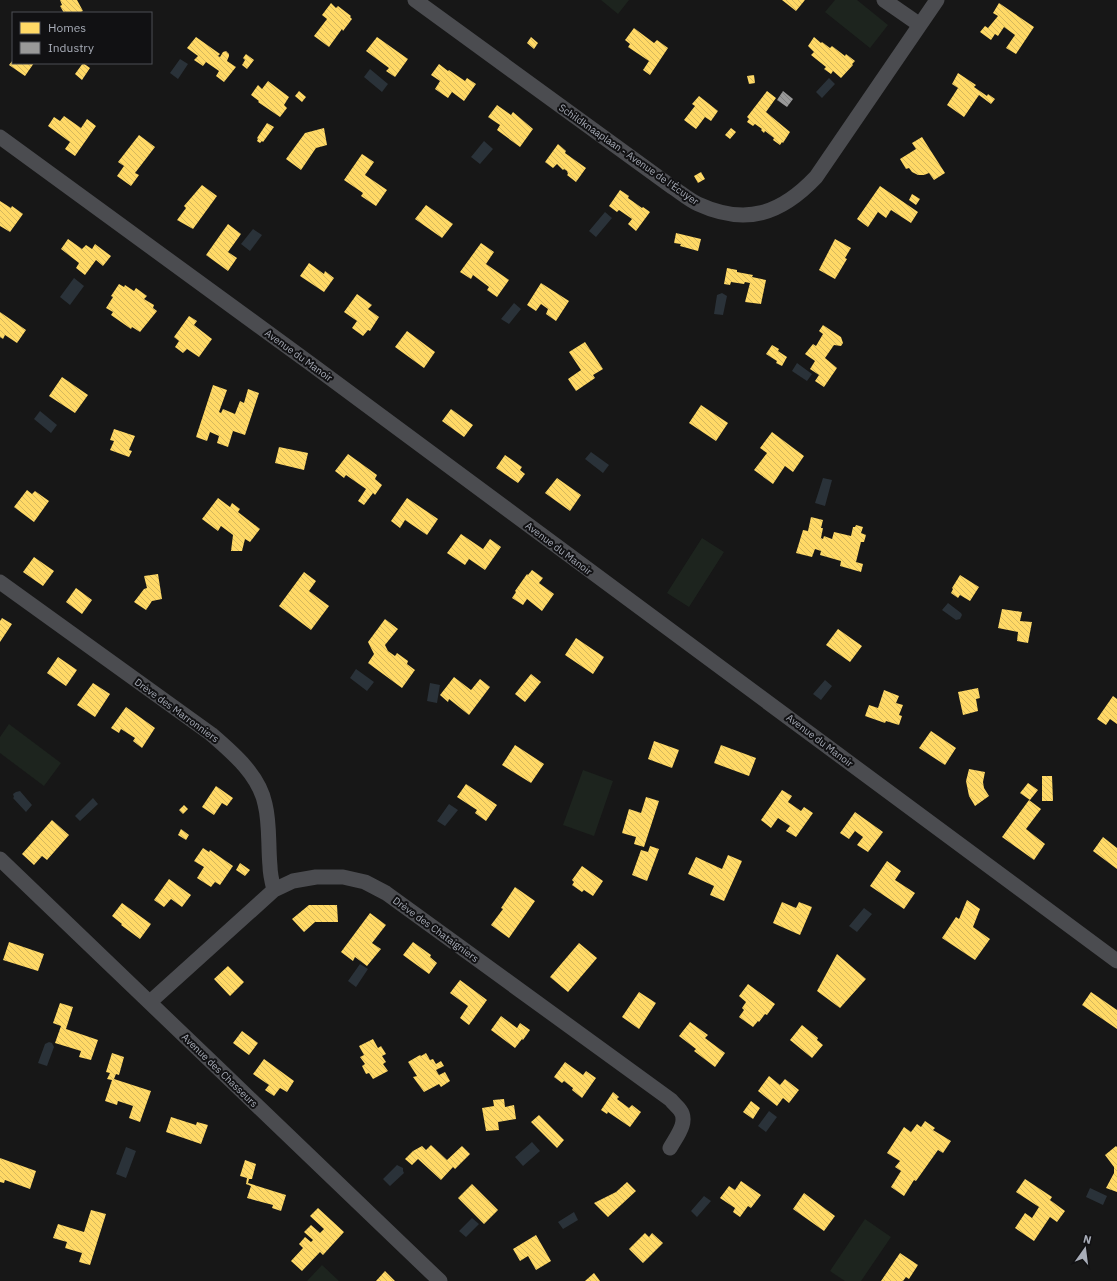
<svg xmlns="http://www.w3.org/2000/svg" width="1117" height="1281" viewBox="0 0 1117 1281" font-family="'IBM Plex Sans',sans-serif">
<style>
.pitch{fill:#1d241e}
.water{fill:#2a3239}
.homes{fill:url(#homes-back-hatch)}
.industry{fill:url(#industry-back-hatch)}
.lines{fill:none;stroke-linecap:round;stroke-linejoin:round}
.street{stroke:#4b4c50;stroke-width:15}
.labels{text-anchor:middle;stroke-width:4;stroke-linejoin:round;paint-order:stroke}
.street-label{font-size:10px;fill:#a8adb8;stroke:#111113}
</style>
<defs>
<pattern id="homes-back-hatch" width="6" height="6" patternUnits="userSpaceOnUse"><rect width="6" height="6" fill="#ffd966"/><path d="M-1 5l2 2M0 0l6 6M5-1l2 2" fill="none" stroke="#d6b85d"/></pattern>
<pattern id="industry-back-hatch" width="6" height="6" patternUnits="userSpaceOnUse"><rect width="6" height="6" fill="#999"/><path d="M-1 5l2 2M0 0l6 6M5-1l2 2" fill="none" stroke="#7f8080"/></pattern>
</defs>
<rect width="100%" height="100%" fill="#171717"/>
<path class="pitch" d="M601,0H629L618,14Z
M835,0H857L888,25L870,48L825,12Z
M702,538L724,552L689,607L667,593Z
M9,724L61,763L44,786L0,753V737Z
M583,770L613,781L594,836L563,825Z
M865,1219L891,1237L861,1281H845L830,1271Z
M322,1265L339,1281H307Z"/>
<path class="water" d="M180,59L188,64L178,79L170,73Z
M370,69L388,84L382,92L364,77Z
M829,78L835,84L822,98L816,92Z
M484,141L493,149L480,164L471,157Z
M605,212L612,218L596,237L589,231Z
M253,229L262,235L250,251L241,244Z
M74,278L84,286L70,305L60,297Z
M722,293L727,296L723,315L714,314L717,295Z
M514,303L521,309L509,324L501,319Z
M797,363L812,374L807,381L792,371Z
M40,411L57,425L51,433L34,419Z
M591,452L609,465L603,473L585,459Z
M823,478L832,480L825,506L815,503Z
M948,603L961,613L962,615L960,619L956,620L942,610Z
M356,669L374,682L367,691L350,678Z
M825,680L832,686L821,700L813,694Z
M430,683L440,685L437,703L427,701Z
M20,791L32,805L26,812L13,798L14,797L13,794L16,792Z
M93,798L98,804L80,821L75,816Z
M449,804L458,810L445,826L437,821Z
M864,908L872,914L857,932L849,926Z
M360,964L368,969L356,987L348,981Z
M49,1042L52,1043L54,1047L47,1066L38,1063L45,1044Z
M769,1111L777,1117L766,1132L758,1126Z
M532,1142L540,1151L523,1166L515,1157Z
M126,1147L136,1151L126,1178L116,1174Z
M397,1165L403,1168V1171L404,1173L390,1186L383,1179Z
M1090,1188L1107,1196L1103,1205L1086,1197Z
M704,1196L711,1201L697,1217L691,1211Z
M574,1212L578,1220L563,1229L558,1222Z
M472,1218L479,1224L466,1237L459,1231Z"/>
<path class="homes" d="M60,0H77L83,11L79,13H64L60,6L62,5Z
M782,0H805L796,11Z
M331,3L336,8L338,6L351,16L350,17L352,19L343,31L342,29L329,47L314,36L327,19L322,15Z
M999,3L1034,27L1016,54L1006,48L1015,35L1004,27L998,36L995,34L991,40L980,32L985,26L988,28L998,16L993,13Z
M634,28L654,43L657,40L668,48L650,75L643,70L649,61L628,47L630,44L625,40Z
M196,37L220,54L218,56L220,57L223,52L226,51L229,54V56L227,61L236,67L224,82L216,76L219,71L206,62L203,66L194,60L198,56L187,48Z
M377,37L408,59L395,77L386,71L389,68L366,51Z
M531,37L538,43L534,49L527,43Z
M814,37L821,43L822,42L830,48L832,46L845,56L846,54L855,61L852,64L853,65L841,78L833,71L831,74L824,69L826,67L811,55L814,52L808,46Z
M246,54L254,60L247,69L242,65L245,60L243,58Z
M13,60V63H34L25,76L9,65Z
M83,63L90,68L82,80L75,74Z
M439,64L448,71L449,70L465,81L467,78L476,84L464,101L452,92L448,98L435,89L440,81L431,75Z
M958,73L976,85L974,87L987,96L988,94L995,99L991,104L979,95L964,117L947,105L958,88L952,84Z
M754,75L755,83L749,84L747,76Z
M268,81L289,97L284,105L287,108L280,117L258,102L259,101L251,95L258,85L262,89Z
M299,91L306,97L302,102L295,96Z
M767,91L776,98L766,112L790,132L783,143L782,142L780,145L773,140L774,138L765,131L764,133L761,130L762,129L755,124L753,126L747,122L749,119L747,117Z
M699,96L718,111L711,121L705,117L696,129L684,120L695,106L692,104Z
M497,105L511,115L513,112L533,129L520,147L497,130L500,125L488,117Z
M64,116L81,128L87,119L96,126L75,156L65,149L70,142L48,126L54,117L60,121Z
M267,123L274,127L263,142L262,141L260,143L257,141L258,139L257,138Z
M324,128L327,145L316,148L301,170L286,159L305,133Z
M731,128L736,132L730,139L725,135Z
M139,135L155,147L135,173L139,175L131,186L117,176L124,166L118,162Z
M922,137L945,173L934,180L929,173L924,175H918L912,172L909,168L906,169L900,159L916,149L912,143Z
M558,144L566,151L565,153L586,168L576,182L567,175L568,174L567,171L564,169L563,170L557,164L553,168L545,162Z
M362,154L374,162L365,175L387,190L376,206L361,196L363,193L344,180Z
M701,172L705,179L698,183L694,176Z
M202,185L217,196L193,229L177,220L186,208L184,206Z
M880,186L918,212L911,223L891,210L886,218L878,212L868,227L857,219Z
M620,190L629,196L628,198L642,208L643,207L650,212L636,231L628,224L632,219L619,210L617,212L609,206Z
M912,194L920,199L916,205L909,200Z
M0,201L11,208L12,206L23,214L10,232L0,226Z
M426,205L453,224L442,238L415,219Z
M228,224L241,234L228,252L237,258L228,271L206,255Z
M676,233L701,239L698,251L680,246L681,244L674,243Z
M68,239L82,249L86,245L92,249L95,244L111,256L103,266L96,260L85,275L76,268L79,263L61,249Z
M835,239L851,248L845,258L847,259L835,279L819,270Z
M481,243L494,252L486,264L509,280L497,297L487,290L489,287L473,275L471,279L460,272Z
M309,263L324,274L325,271L334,278L324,292L300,276Z
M727,268L737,270V272L753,275L752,277L766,280L761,304L745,302L750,283L745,282L744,284L731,282L730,285L724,284Z
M541,283L569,301L556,321L546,314L548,309L541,304L536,311L527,305Z
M119,284L124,287L125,285L134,291L136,288L147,296L144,299L154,305L153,308L157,311L140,332L132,327L131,329L111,315L113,312L106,308L113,297L111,296Z
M357,294L372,305L368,309L379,317L370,331L368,330L363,336L352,328L357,321L344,312Z
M0,312L26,330L17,343L5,335L3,339L0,337Z
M189,316L197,321L194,325L212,339L199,357L187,349L183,353L175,347L179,341L174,337Z
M823,325L841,337L843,343L841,346L834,345L825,358L837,368L824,387L815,381L819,375L810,369L815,361L805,354L813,344L816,346L823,334L819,331Z
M407,331L435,352L424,368L395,347Z
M585,342L603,369L593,375L595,378L576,391L568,379L581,370L569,352Z
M772,345L779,349L778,351L787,357L782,366L776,363L777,361L766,354Z
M62,377L88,395L75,413L49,396Z
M213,385L227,390L219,412L221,413L223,409L235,414L240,401L244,403L248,389L259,393L245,435L233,431L228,447L217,443L219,436L210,432L207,441L196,437Z
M701,405L728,423L716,441L689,423Z
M451,409L473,425L464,437L442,421Z
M114,429L135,436L129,450L132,451L129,457L110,450L114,441L110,440Z
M772,432L804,456L793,472L785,466L773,484L754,470L767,453L760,448Z
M279,447L308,453L304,470L275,463Z
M348,454L377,475L375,479L382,485L375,495L373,493L364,505L358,501L366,489L346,475L344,478L335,471Z
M505,455L522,467L520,470L525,474L518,483L496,468Z
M557,478L581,495L570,511L545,493Z
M27,490L32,494L35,491L49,501L34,522L14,507Z
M218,498L230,507L232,503L240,509L238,512L260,529L250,542L245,539L242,551H231L233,535L221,526L218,531L202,519Z
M407,498L438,519L427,535L405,520L400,528L391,521Z
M811,517L823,520L821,528H823L821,538L823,539L824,536L832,539L834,532L851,536L853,527H855L856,525L863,527L861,533L866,535L864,542H861L856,562L863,564L861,572L840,566L841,561L820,555L821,551L815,549L812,557L796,553L803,530L808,531Z
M461,534L483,549L490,539L501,547L485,570L469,559L465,565L447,553Z
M34,557L54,571L43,586L23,572Z
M532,570L543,578L539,583L554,594L542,611L527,599L523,605L512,598L516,592L515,591L527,574L528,575Z
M304,572L316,581L309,591L329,606L311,630L279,606Z
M158,574L162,599L152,601L146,610L134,602L144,589L147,588L144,576Z
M960,575L979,587L970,601L960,595L958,598L951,593L953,589L952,588Z
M76,588L92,600L82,614L66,602Z
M1002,609L1022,612L1020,621L1032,622L1028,643L1017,641L1018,632L998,628Z
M2,618L12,624L0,642V621Z
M385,619L398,629L385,645L388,651L395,656L397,653L408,661L407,664L415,670L402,688L368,663L374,654L368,642Z
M838,629L862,646L850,662L826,645Z
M576,638L604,657L593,674L565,655Z
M58,657L77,670L66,686L47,673Z
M531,674L541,682L525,702L515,694Z
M454,677L471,690L480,679L490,687L469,715L449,699L448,702L440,695Z
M93,683L110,694L95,717L77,705Z
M978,688L980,698L976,699L978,711L963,715L958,692Z
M884,690L899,696L896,703L903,705L899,715L902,716L899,725L886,721L885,723L865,716L869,705L878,708Z
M1113,696L1117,699V724L1110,719L1106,725L1097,719Z
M126,707L155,728L142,748L133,741L135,738L121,729L119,733L111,728Z
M931,731L956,748L945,765L919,748Z
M654,741L679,750L672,768L648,759Z
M515,745L544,764L531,783L502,765Z
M721,745L756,758L749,776L714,763Z
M969,769L985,772L983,782L984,788L989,796L975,806L969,796L966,781Z
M1042,776H1052L1053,801H1042Z
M1028,783L1038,790L1030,800L1020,793Z
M466,784L497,805L486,821L475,813L477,810L457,797Z
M216,786L233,798L227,806L222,803L214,815L202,807Z
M782,790L792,796L788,802L801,811L804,807L813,813L796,837L786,831L790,826L778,818L771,828L761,820Z
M646,797L659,801L644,847L634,844L636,837L622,833L629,809L641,813Z
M1029,800L1041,809L1026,829L1045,844L1034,860L1002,837Z
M184,805L188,809L183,814L179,810Z
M855,812L883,832L868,852L857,845L863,837L855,831L849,839L840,833Z
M52,820L69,835L47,860L42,856L34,865L22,854Z
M181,829L189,835L186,840L178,835Z
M1103,837L1117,848V869L1093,851Z
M650,846L659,849L647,881L632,875L641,850L648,852Z
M203,848L209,852L210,850L233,866L220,885L215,882L211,887L197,878L204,867L194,861Z
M728,855L742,861L724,901L710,895L714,886L688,874L696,857L722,869Z
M887,861L901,871L895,880L915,893L904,909L870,886Z
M240,863L250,870L245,876L236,870Z
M582,866L603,881L593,896L584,890L582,892L572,885L574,882L572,880Z
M169,879L191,895L182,907L171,899L164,907L154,900Z
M515,887L535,901L509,938L491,925L503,909L501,908Z
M967,900L980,909L973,927L990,939L975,960L942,938L956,917L959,919Z
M782,902L796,908L799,902L812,907L800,935L773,923Z
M122,903L151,924L140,939L121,925L122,924L112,916Z
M309,905H337L338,922H315L304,932L292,919Z
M370,913L386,925L372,943L381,949L367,966L355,957L353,961L341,952Z
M9,942L44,954L38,971L3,960Z
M413,942L431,955L430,957L437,963L429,974L403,955Z
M579,943L597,958L568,992L550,977Z
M837,954L866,979L840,1008L817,991Z
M228,966L244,982L230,996L214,979Z
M460,980L487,1000L469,1025L460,1018L468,1006L450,993Z
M748,984L775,1004L767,1015L765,1014L759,1022L758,1021L753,1027L739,1017L744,1010L742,1008L746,1002L739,996Z
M639,992L656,1003L639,1029L622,1017Z
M1091,992L1117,1010V1029L1082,1005Z
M60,1003L73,1007L66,1029L98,1040L91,1060L79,1057L81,1051L55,1043L61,1026L53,1023Z
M501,1016L517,1028L520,1023L530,1030L523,1040L522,1039L515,1048L491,1030Z
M690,1022L708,1035L705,1038L725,1053L715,1067L694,1051L696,1049L679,1036Z
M802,1025L818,1038L817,1040L823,1045L812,1058L790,1040Z
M242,1031L258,1043L249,1055L233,1043Z
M373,1039L378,1048L381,1046L386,1054L382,1056L386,1062L383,1064L388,1071L373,1079L369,1073L366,1074L362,1066L365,1064L360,1057L364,1055L359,1046Z
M112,1053L124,1057L119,1075L116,1074L114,1079L151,1091L140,1122L129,1118L133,1106L118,1101L117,1105L105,1101L112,1080L107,1079L110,1073L106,1072Z
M426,1053L430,1060L433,1059L436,1064L441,1061L444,1066L436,1070L439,1075L445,1072L450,1081L441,1087L439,1084L424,1092L413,1077L417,1076L408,1062L420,1055L421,1056Z
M264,1059L294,1081L287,1092L280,1088L274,1096L265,1090L269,1085L253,1074Z
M565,1062L583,1075L586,1071L596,1078L582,1098L572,1090L573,1088L564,1081L562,1083L554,1077Z
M769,1076L780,1085L785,1079L799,1090L789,1103L783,1098L777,1106L758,1091Z
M613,1092L619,1097L617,1099L629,1108L632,1105L641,1112L630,1127L608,1112L607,1114L601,1110Z
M504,1099L505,1107L514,1105L516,1119L498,1122L499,1130L486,1131L482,1108L494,1106L493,1100Z
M751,1101L760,1108L753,1119L743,1112Z
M539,1115L564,1140L557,1148L531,1122Z
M171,1117L196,1125L197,1122L208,1125L201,1144L166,1132Z
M925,1121L935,1128L933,1130L951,1141L943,1153L938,1150L916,1181L914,1180L904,1196L891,1187L901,1171L895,1167L900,1161L887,1153L904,1127L911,1132L917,1124L921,1127Z
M431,1145L447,1160L462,1146L470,1154L455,1169L453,1167L441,1180L418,1159L412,1165L405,1159L413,1151L422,1146L426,1150Z
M1116,1146L1117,1147V1192L1106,1188L1114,1173V1167L1105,1155Z
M0,1158L36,1171L30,1189L5,1180L4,1183L0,1182Z
M245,1160L256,1164L252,1179H249L248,1183L286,1195L281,1211L272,1208L273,1205L247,1198L251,1186L246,1184L247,1178L240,1176Z
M1025,1179L1052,1197L1050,1200L1065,1211L1057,1222L1050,1217L1034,1241L1015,1228L1025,1213L1032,1218L1039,1207L1016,1192Z
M741,1181L761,1195L751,1208L748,1206L740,1217L733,1212L735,1208L720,1198L729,1186L735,1190Z
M627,1182L636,1191L608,1217L594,1203L616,1192Z
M472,1184L498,1210L484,1224L458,1198Z
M804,1193L835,1216L824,1231L793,1209Z
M318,1208L344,1232L323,1255L320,1252L302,1271L291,1261L303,1248L299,1244L305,1237L311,1242L313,1240L304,1232L311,1225L320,1233L324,1229L310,1216Z
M91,1210L106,1214L90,1265L79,1262L82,1253L65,1248L67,1242L53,1238L58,1224L84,1232Z
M645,1233L649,1237L652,1233L663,1243L643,1263L629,1249Z
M536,1235L551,1261L536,1270L528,1256L520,1261L513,1249Z
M900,1253L918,1265L909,1279L906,1277L903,1281H881Z
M385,1271L395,1281H376Z
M594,1273L600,1281H585Z"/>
<path class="industry" d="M783,91L793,99L787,107L777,100Z"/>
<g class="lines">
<path class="street" d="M415,0L672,187C680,192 689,200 698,204C746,226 781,214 816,177L937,0
M884,0L920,25
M0,137L311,364L1117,961
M0,582L211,734C233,753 259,775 265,804C270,824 268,845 270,866C270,874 272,882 274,890
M0,859C147,999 293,1141 440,1281
M150,1002L274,890L293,881L316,877H343L365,882L386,893L671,1100C673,1103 677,1106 680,1110C689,1122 676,1137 670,1148"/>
</g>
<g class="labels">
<g class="street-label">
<text transform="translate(629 154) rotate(35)" y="4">Schildknaaplaan - Avenue de l'Écuyer</text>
<text transform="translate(299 355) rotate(36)" y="4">Avenue du Manoir</text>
<text transform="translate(559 548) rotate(37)" y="4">Avenue du Manoir</text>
<text transform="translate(177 710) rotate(36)" y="4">Drève des Marronniers</text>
<text transform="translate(820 740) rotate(37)" y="4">Avenue du Manoir</text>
<text transform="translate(436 929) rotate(36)" y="4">Drève des Chataigniers</text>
<text transform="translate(220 1070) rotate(44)" y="4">Avenue des Chasseurs</text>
</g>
</g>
<rect x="12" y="12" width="140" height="52" fill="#111113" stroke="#4d4f55"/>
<rect x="20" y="22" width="20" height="12" fill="#ffd966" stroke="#4d4f55"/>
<text x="48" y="32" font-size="12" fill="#a8adb8">Homes</text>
<rect x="20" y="42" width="20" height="12" fill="#999999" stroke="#4d4f55"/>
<text x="48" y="52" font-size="12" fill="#a8adb8">Industry</text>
<g transform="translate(1085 1249) rotate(14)" stroke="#111113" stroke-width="3" paint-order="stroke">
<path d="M0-3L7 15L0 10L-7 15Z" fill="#a8adb8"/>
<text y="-6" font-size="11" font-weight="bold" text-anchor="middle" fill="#a8adb8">N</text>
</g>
</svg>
